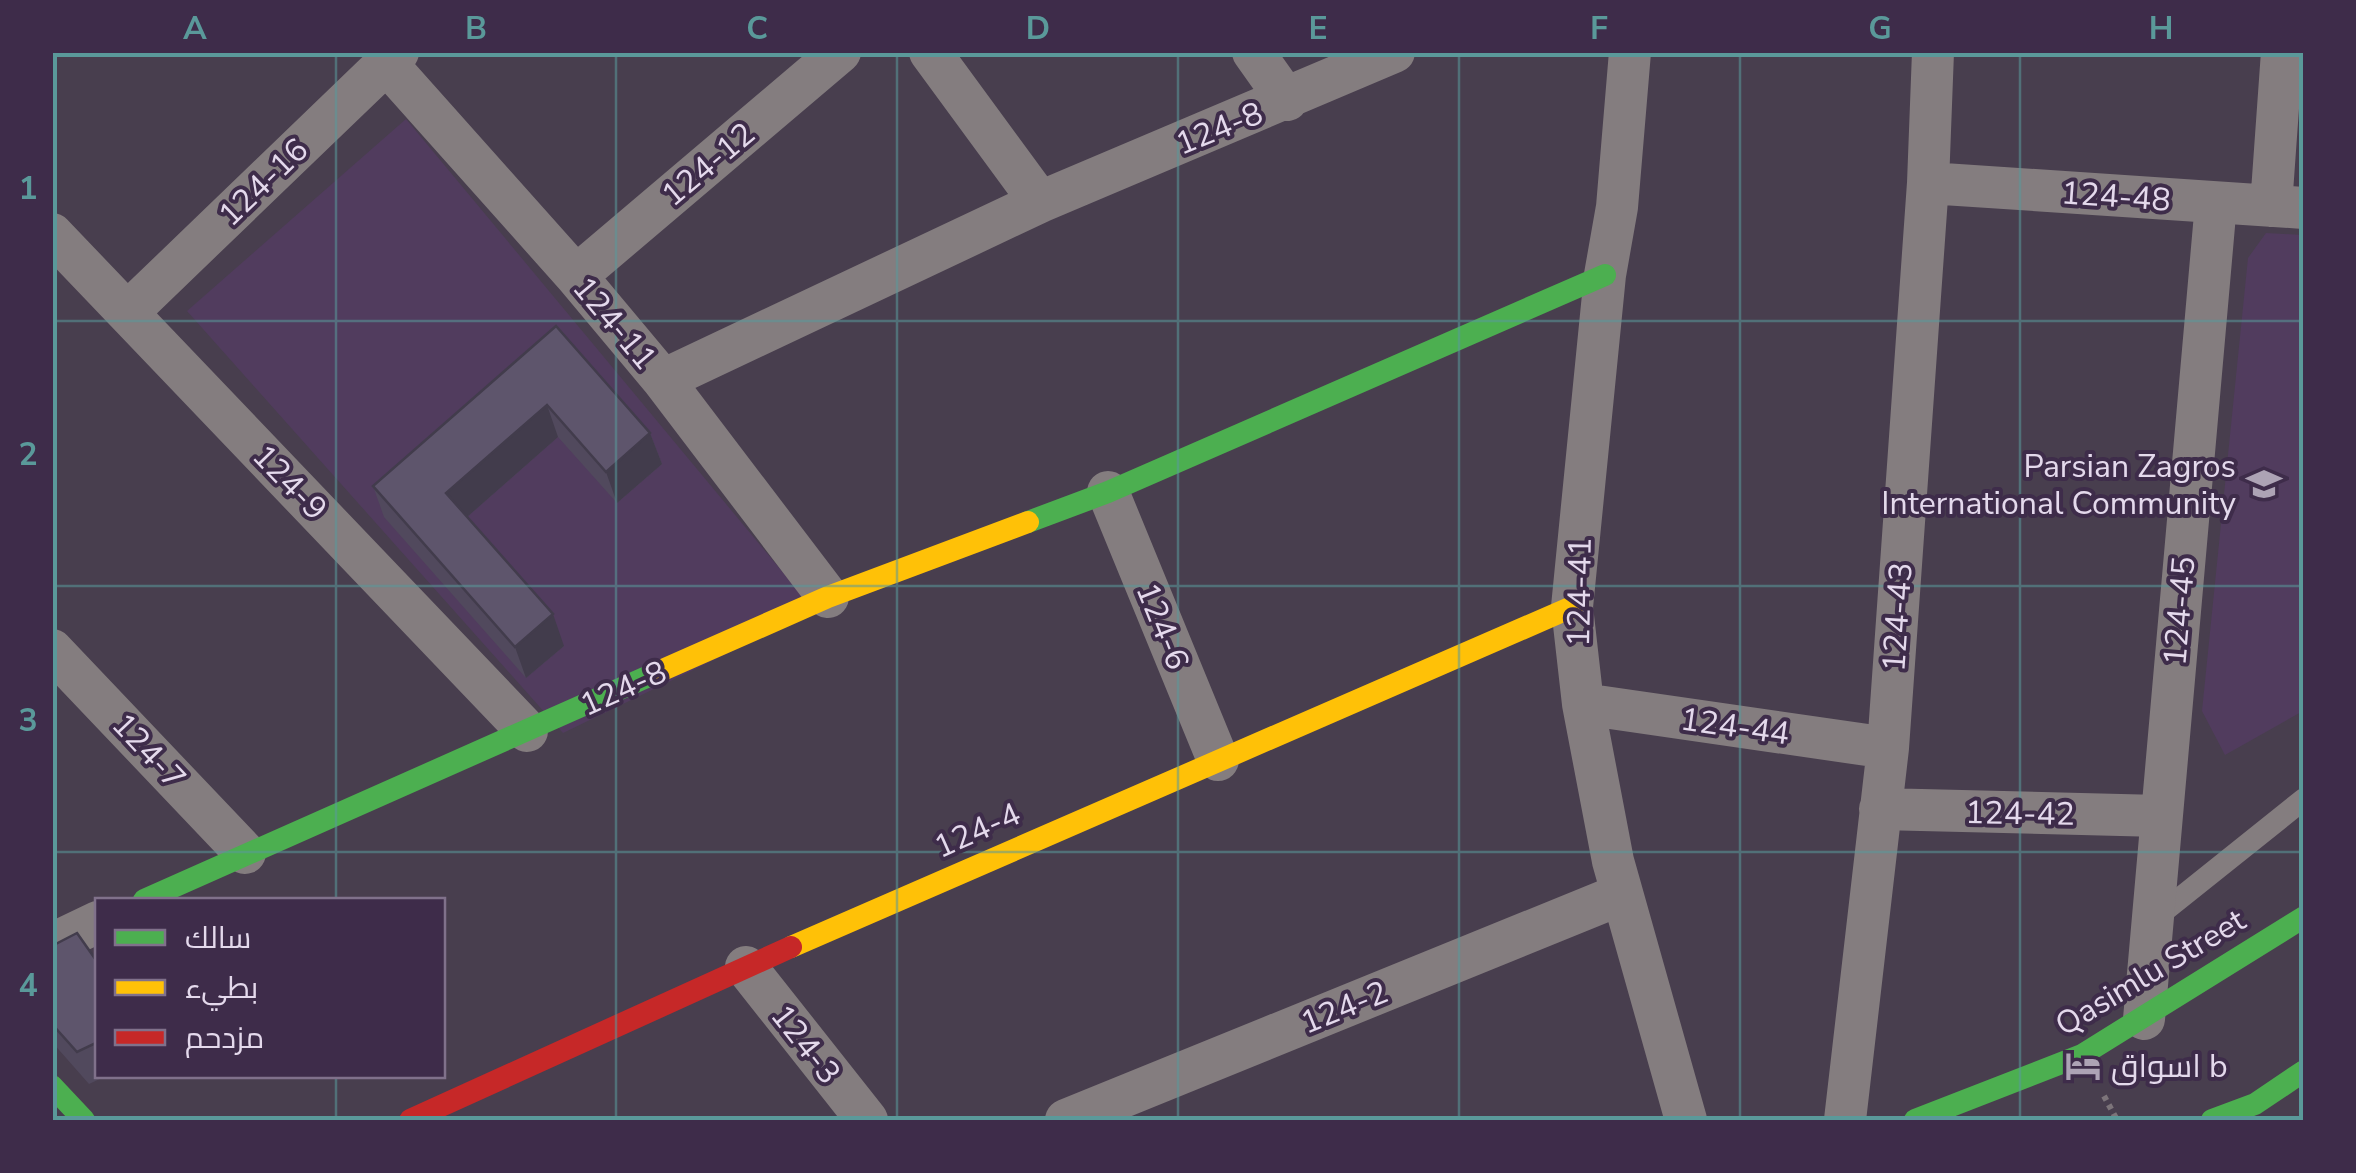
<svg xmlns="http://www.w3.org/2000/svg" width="2356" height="1173" viewBox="0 0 2356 1173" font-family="'Nunito Sans',Cairo,sans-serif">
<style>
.built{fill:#513c5e}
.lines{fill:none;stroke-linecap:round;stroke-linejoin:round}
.path{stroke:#7c747a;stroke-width:6;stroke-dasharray:5 5;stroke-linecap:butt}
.lane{stroke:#847d7f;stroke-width:22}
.street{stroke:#847d7f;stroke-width:42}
.fast{stroke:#4caf50;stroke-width:22}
.slow{stroke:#ffc107;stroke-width:22}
.jam{stroke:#c62828;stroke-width:22}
.wall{fill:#51495d}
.shaded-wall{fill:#423c4c}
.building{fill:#5e556c;stroke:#423c4c;stroke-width:2.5}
.grid{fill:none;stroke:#5a999a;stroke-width:2.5;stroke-opacity:0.55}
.labels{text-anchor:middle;stroke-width:8;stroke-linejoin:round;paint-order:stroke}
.street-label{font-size:32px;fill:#e4d9ec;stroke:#3e2c4a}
.poi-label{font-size:32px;fill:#e4d9ec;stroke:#3e2c4a;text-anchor:end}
.neatline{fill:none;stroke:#5a999a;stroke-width:4}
.grid-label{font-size:32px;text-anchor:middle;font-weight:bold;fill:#5a999a}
</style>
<rect width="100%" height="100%" fill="#483e4e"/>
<path class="built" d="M406,119L815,611L563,733L187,311Z
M2266,233L2303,235V711L2225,755L2202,711L2248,258Z"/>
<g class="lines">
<path class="path" d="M2104,1096L2117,1120"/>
<path class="lane" d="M2154,919L2304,799"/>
<path class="street" d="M930,52L1040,202
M1253,52L1287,100
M1630,52L1617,207L1605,275L1572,607L1583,704L1613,861L1686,1120
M386,63L576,276L663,380L828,597
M1928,183L2304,208
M2271,206L2282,52
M52,234L527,731
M576,276L840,52
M128,312L398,52
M663,380L1040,202L1394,52
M1108,492L1218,760
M52,650L245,853
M1583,704L1888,748
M1880,809L2160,816
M52,944L98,922
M746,967L867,1120
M2144,1019L2216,203
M1066,1120L1622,894
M1845,1120L1888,748L1928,183L1933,52"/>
<path class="fast" d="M1028,522L1108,492L1605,275
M144,900L658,672
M52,1086L84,1120
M1915,1120L2082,1055L2304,917
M2212,1120L2255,1104L2304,1071"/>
<path class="slow" d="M658,672L828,597L1028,522
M791,947L1572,607"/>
<path class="jam" d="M410,1120L791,947"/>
</g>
<path class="wall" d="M556,326L650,433L662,464L617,503L558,437L467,517L564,646L526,678L384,517L373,486Z
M52,946L98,963V1076H106L89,1084L52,1042Z"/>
<path class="shaded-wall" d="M547,405L558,437L458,525L446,493Z
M650,433L662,464L617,503L606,472Z
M553,614L564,646L526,678L515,647Z"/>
<path class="building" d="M556,326L650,433L606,472L547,405L446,493L553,614L515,647L373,486Z
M77,933L98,963V1042L77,1052L52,1024V946Z"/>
<path class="grid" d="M336,52V900M616,52V1120M897,52V1120M1178,52V1120M1459,52V1120M1740,52V1120M2020,52V1120M52,321H2304M52,586H2304M52,852H2304M336,1076V1120"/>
<defs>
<symbol id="school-bare" viewBox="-9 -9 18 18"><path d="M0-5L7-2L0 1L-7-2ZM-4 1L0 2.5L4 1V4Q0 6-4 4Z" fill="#ada3b5" stroke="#3e2c4a" stroke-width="2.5" paint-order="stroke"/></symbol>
<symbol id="hotel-bare" viewBox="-9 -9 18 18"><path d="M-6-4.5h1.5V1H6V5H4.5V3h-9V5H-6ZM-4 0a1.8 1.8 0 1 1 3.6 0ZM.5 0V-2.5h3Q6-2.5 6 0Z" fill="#ada3b5" stroke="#3e2c4a" stroke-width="2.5" paint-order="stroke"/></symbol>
</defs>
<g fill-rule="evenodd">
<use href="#school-bare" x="2239" y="459" width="50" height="50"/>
<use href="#hotel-bare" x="2058" y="1041" width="50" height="50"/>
</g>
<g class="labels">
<g class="street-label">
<text transform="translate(1219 128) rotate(-22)" y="11">124-8</text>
<text transform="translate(708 164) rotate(-40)" y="11">124-12</text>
<text transform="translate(263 182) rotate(-44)" y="11">124-16</text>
<text transform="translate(2116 196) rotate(4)" y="11">124-48</text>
<text transform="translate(615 323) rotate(50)" y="11">124-11</text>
<text transform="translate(290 482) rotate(46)" y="11">124-9</text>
<text transform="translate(1579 592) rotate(-89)" y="11">124-41</text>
<text transform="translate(2179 611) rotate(-85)" y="11">124-45</text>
<text transform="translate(1897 617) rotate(-86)" y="11">124-43</text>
<text transform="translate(1163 626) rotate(68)" y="11">124-6</text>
<text transform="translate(623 688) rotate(-24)" y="11">124-8</text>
<text transform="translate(1735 726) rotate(8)" y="11">124-44</text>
<text transform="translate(149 751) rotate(47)" y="11">124-7</text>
<text transform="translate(2020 813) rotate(1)" y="11">124-42</text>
<text transform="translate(977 830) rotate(-24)" y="11">124-4</text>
<text transform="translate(2150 972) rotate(-31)" y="11">Qasimlu Street</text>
<text transform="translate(1344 1007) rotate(-22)" y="11">124-2</text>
<text transform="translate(806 1044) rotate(52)" y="11">124-3</text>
</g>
<g class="poi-label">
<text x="2236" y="477">Parsian Zagros<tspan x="2236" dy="37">International Community</tspan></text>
<text x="2111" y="1077" text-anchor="start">اسواق b</text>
</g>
</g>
<rect width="2356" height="1173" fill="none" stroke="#3e2c4a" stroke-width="110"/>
<rect x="95" y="898" width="350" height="180" fill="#3e2c4a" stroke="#80718b" stroke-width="2.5"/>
<rect x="115" y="930" width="50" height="15" fill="#4caf50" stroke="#80718b" stroke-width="2.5"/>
<text x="185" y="948" font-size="30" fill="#e4d9ec">سالك</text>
<rect x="115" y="980" width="50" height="15" fill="#ffc107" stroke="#80718b" stroke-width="2.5"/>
<text x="185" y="998" font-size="30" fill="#e4d9ec">بطيء</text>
<rect x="115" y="1030" width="50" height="15" fill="#c62828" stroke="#80718b" stroke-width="2.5"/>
<text x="185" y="1048" font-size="30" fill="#e4d9ec">مزدحم</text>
<rect x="55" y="55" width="2246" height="1063" class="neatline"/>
<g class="grid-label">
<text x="195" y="39">A</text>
<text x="476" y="39">B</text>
<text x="757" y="39">C</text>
<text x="1038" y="39">D</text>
<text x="1318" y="39">E</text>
<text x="1599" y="39">F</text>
<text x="1880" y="39">G</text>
<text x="2161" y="39">H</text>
<text x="28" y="199">1</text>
<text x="28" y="465">2</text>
<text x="28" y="731">3</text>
<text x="28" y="996">4</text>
</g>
</svg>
